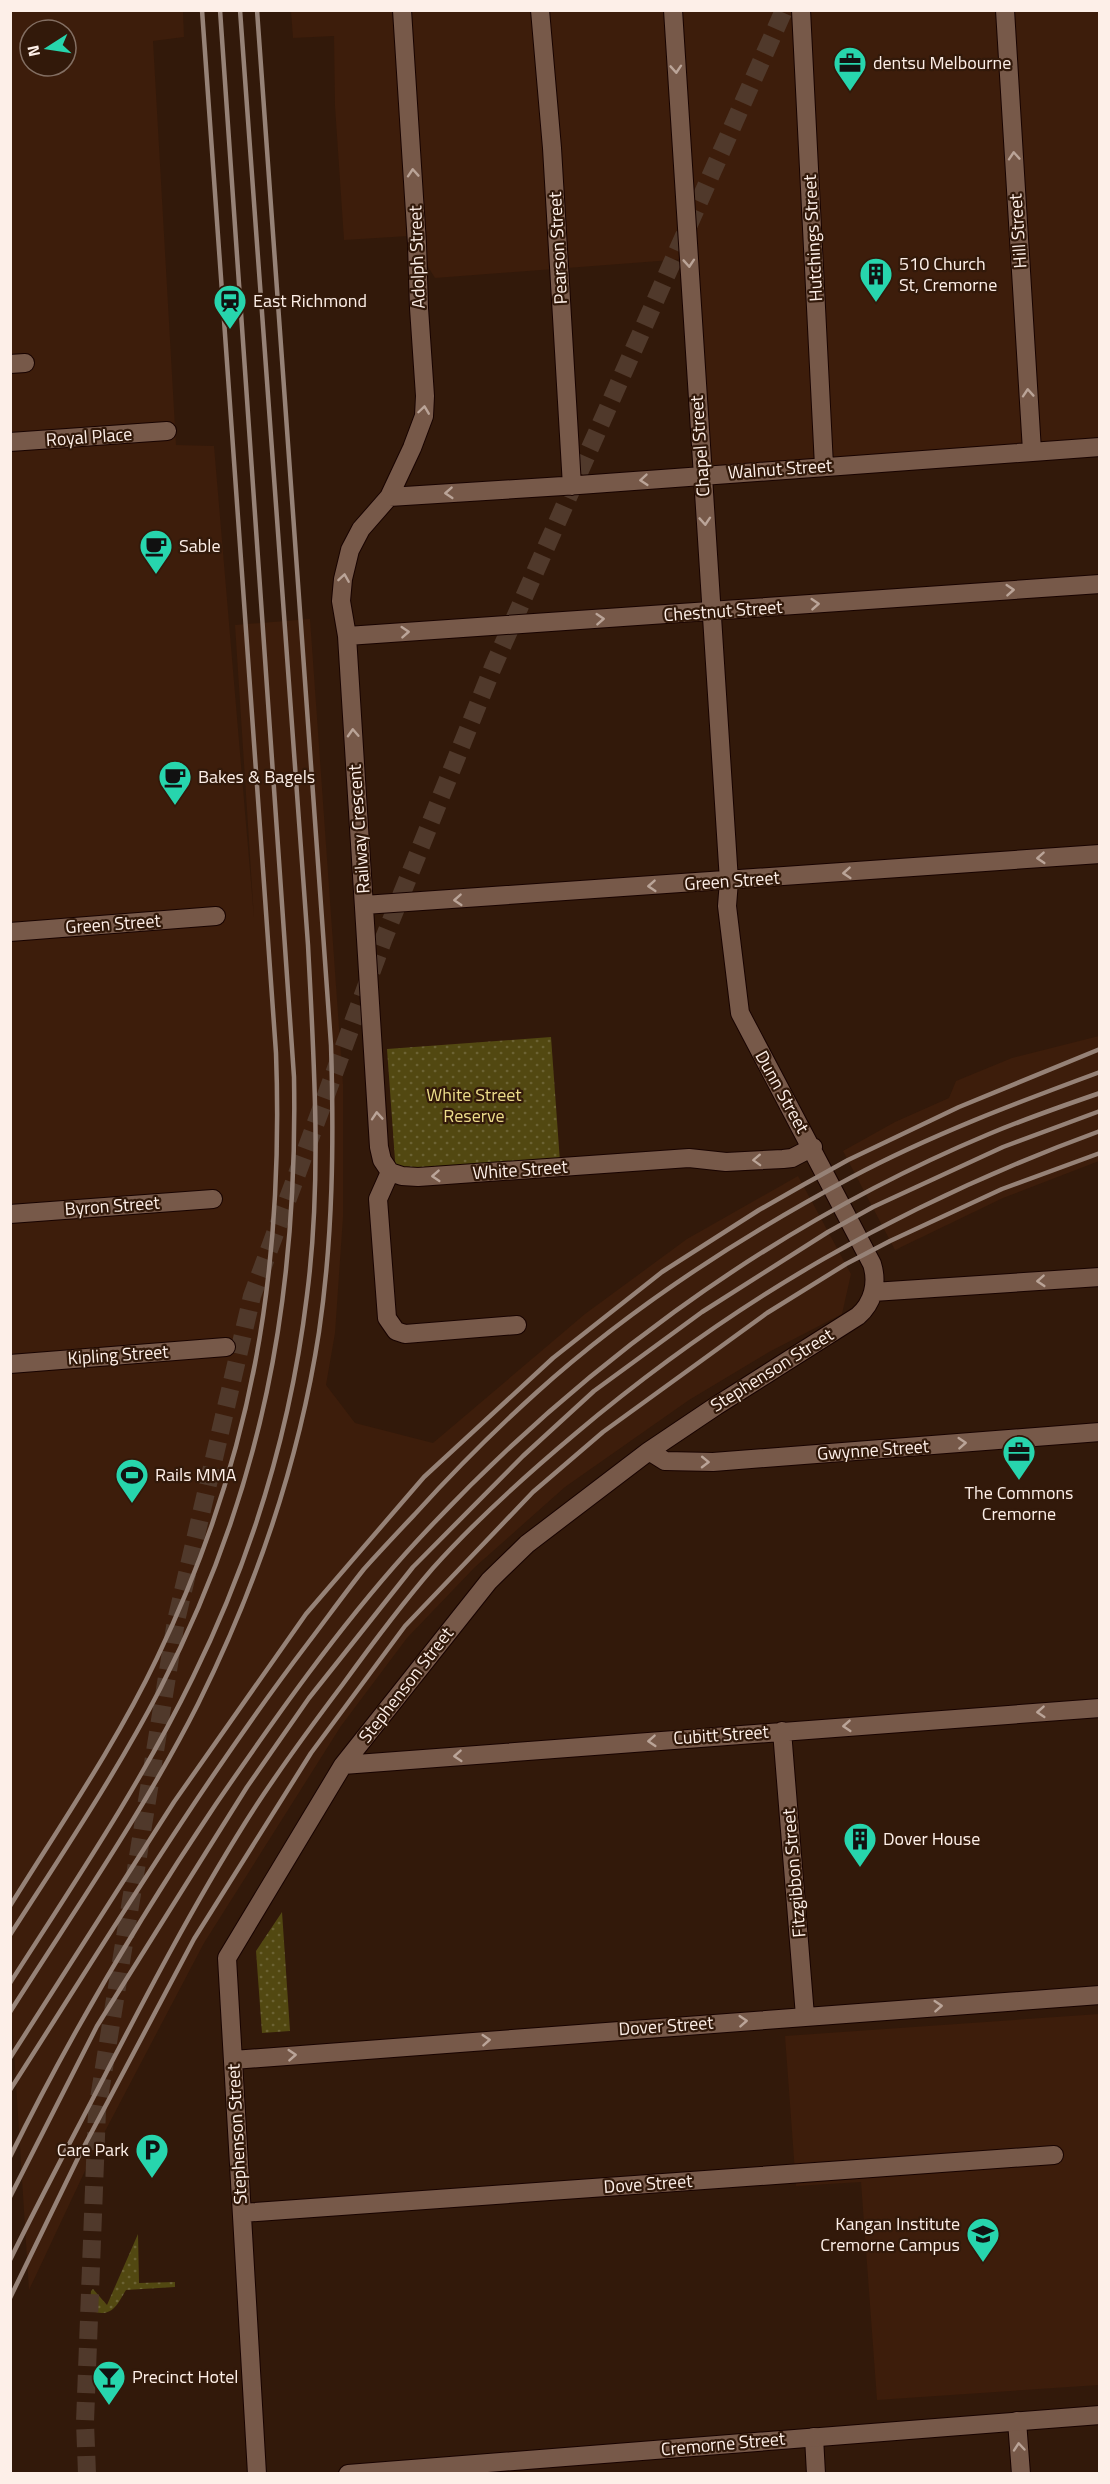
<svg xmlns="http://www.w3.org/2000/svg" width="1110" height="2484" viewBox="0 0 1110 2484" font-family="'Titillium Web',sans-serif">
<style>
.built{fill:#3d1d0b;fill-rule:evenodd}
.green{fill:url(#green-dots)}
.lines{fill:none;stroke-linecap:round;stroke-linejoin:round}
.motorway-tunnel{stroke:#50392b;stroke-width:18;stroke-dasharray:18 9;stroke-linecap:butt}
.minor-casing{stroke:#180300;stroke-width:20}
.tertiary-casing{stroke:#180300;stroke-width:20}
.minor{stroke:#775949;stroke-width:18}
.tertiary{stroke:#775949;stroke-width:18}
.rail{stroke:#968277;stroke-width:4.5}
.oneway{stroke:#baa498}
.labels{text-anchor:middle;stroke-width:4.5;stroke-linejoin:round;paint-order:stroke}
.poi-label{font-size:18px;fill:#fdefe8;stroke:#32190a;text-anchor:start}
.street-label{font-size:18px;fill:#fdefe8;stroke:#32190a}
.park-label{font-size:18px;fill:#eddd8b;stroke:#32190a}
</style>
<defs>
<pattern id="green-dots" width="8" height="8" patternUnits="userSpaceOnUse" patternTransform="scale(1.5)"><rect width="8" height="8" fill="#524811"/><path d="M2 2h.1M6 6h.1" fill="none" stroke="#6c6334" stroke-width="1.8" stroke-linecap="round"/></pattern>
</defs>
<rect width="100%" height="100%" fill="#32190a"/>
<path class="built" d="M10,11H183L184,37L153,41L176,445L214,446L254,918L235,625L310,619L343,1084V1217L335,1333L326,1385L355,1423L433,1443L585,1314L687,1239L798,1176L851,1274L842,1314L769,1352L689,1400L565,1487L475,1567L407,1638L341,1726L204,1943L92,2156L29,2290L10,1988ZM30,30H66V66H30Z
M291,11H1099V446L699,468L685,259L435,278L409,236L344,240L335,106L334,36L293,38Z
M1099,1036V1161L1003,1198L895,1250L843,1151L895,1122L949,1098L956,1081L1012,1058Z
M1099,2014V2385L877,2400L861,2182L796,2186L785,2036Z"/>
<path class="green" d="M551,1037L560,1162L396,1174L387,1049Z
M282,1912L290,2031L262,2033L256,1951Z
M138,2234L139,2283L175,2282V2287L126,2290C118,2303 113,2317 95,2312L90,2304L91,2291L93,2289L107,2305Z"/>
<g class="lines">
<path class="motorway-tunnel" d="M87,2474L85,2422L97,2111L176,1621L252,1296L384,938L493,667L784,10"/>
<defs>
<path id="minor" d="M540,10L552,148L572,486
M801,10L824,466
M1005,10L1032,451
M10,364L25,363
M10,442L167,431
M389,497L579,485L1100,447
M347,636L1100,584
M364,905L1100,854
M10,932L216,916
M390,1172L382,1160L379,1147L347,636L341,601L343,579L350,550L361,529L389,497L412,448L424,416L425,396L419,308L417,244L402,10
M390,1172L402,1176L418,1177L689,1158L726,1162L783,1159L792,1158L813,1147
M390,1172L378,1199L387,1318L396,1331L405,1334L517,1325
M10,1214L213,1199
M873,1292L1100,1277
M10,1364L226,1347
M649,1451L665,1461L713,1462L1100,1432
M782,1731L805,2016
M343,1765L1100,1708
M233,2060L1100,1995
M242,2213L1054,2155
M1017,2421L1021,2474
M814,2437L816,2474
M257,2474L227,1958L343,1765L489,1581L527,1544L649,1451L716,1406L858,1316C873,1303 878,1283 872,1264L740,1013L727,906L729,881L673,10"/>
<path id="tertiary" d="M348,2474L1100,2415"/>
</defs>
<use href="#minor" class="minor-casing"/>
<use href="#tertiary" class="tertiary-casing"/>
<use href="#minor" class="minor"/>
<use href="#tertiary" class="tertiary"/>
<path class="rail" d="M10,1906C61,1824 116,1744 157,1658C252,1460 284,1271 276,1053L202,10
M10,1935C62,1854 116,1774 160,1689C262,1491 298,1299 294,1077L220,10
M10,1983C74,1883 141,1784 193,1677C252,1557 291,1428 307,1295C322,1179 314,1062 308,945L240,10
M10,2012C74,1911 144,1811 198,1704C256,1587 299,1462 319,1332C333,1237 334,1141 331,1045L257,10
M10,2058L174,1802L306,1614L424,1477L553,1358L662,1272L759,1210L803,1185L848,1160L959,1107L1100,1049
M10,2090C107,1939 200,1785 308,1643C327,1618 345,1593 364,1569C381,1550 399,1531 416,1513C454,1471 494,1431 536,1393C630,1308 740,1237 852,1177C931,1135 1016,1103 1100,1072
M10,2157C70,2035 140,1917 216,1804C275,1718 336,1631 406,1553C567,1375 767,1227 989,1134C1025,1119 1062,1106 1100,1093
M10,2197L97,2026L247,1787L309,1698L413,1567L523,1456L594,1391L702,1312L828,1232L873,1207L1003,1147L1100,1111
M10,2260C40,2199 72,2139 103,2079C148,1992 193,1906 245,1823C275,1775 309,1729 343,1684C372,1644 401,1605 433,1568C476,1520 525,1476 575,1434C735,1299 903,1203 1100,1131
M10,2298L79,2156L194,1939L311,1753L405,1626L533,1492L603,1432L767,1313L846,1264L890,1241L1002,1189L1100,1153"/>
</g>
<defs><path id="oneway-chevron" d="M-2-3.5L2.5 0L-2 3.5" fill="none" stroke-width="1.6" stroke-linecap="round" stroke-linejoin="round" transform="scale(1.5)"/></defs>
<g class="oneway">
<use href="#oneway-chevron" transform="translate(676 69) rotate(86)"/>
<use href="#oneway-chevron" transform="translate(1014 156) rotate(-94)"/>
<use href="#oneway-chevron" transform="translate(413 173) rotate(-94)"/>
<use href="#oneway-chevron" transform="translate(689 263) rotate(86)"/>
<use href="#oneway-chevron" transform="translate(1028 393) rotate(-94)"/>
<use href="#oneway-chevron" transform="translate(424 410) rotate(-82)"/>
<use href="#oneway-chevron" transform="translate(644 480) rotate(175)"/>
<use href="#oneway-chevron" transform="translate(449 493) rotate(176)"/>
<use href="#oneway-chevron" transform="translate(705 521) rotate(86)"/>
<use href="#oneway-chevron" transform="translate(344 578) rotate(-81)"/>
<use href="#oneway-chevron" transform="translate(1010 590) rotate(-4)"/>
<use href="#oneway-chevron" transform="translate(815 604) rotate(-4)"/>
<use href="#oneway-chevron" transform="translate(600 619) rotate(-4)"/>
<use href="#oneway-chevron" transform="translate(405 632) rotate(-4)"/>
<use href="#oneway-chevron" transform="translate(353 733) rotate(-93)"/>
<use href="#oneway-chevron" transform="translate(1041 858) rotate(176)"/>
<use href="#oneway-chevron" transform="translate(847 873) rotate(176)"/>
<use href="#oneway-chevron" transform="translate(652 886) rotate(176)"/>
<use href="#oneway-chevron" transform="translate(458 900) rotate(176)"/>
<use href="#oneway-chevron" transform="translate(377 1116) rotate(-94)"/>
<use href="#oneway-chevron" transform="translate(757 1160) rotate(178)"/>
<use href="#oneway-chevron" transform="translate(436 1176) rotate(176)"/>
<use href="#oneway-chevron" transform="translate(1041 1281) rotate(176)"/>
<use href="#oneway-chevron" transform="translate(962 1443) rotate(-4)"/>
<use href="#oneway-chevron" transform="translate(705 1462) rotate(1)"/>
<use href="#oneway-chevron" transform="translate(1041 1712) rotate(176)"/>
<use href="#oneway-chevron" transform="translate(847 1726) rotate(176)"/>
<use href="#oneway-chevron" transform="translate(652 1741) rotate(176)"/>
<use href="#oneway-chevron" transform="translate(458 1756) rotate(176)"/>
<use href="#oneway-chevron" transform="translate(938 2006) rotate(-4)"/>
<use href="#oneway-chevron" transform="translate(743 2021) rotate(-4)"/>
<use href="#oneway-chevron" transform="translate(486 2040) rotate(-4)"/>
<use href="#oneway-chevron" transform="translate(292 2055) rotate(-4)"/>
<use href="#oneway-chevron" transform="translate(1019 2447) rotate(-95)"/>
</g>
<defs>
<symbol id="office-pin" viewBox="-11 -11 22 30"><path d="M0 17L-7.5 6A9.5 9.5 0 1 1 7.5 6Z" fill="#27d5ad" stroke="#32190a"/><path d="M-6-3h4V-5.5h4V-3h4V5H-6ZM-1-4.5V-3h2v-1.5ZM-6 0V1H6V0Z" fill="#111"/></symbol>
<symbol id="building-pin" viewBox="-11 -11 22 30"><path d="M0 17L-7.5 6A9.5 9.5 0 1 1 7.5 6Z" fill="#27d5ad" stroke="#32190a"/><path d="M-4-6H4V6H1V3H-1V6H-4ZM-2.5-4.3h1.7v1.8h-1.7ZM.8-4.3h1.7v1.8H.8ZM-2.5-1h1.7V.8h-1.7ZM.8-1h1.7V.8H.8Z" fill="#111"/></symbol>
<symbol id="station-pin" viewBox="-11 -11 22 30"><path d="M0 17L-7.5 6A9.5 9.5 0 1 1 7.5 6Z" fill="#27d5ad" stroke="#32190a"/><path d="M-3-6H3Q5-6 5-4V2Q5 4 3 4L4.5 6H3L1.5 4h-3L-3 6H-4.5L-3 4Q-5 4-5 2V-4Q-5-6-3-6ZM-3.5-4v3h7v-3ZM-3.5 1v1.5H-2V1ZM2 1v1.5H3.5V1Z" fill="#111"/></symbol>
<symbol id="cafe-pin" viewBox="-11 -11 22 30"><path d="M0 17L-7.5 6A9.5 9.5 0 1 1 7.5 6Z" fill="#27d5ad" stroke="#32190a"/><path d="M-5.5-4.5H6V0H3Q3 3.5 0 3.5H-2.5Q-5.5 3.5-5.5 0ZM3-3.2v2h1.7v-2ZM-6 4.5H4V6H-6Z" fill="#111"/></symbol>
<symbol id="stadium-pin" viewBox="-11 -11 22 30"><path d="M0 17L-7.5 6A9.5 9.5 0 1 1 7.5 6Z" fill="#27d5ad" stroke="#32190a"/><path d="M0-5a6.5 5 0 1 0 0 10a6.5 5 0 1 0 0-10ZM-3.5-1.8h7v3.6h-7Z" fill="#111"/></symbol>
<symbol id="parking-pin" viewBox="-11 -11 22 30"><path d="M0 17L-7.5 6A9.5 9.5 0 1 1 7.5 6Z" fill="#27d5ad" stroke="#32190a"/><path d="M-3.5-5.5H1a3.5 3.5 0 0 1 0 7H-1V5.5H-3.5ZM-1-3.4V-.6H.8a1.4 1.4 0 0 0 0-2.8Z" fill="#111"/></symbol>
<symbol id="university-pin" viewBox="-11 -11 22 30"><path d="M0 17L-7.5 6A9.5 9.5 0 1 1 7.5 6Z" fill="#27d5ad" stroke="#32190a"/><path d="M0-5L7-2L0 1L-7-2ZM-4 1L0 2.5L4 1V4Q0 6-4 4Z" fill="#111"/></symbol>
<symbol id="bar-pin" viewBox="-11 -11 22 30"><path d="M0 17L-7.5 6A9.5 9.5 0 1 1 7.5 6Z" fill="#27d5ad" stroke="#32190a"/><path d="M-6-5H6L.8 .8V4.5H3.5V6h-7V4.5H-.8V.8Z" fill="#111"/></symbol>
</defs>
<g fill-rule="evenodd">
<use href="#office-pin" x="831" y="44" width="38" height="52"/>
<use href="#building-pin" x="857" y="255" width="38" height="52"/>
<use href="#station-pin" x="211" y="282" width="38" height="52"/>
<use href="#cafe-pin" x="137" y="527" width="38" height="52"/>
<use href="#cafe-pin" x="156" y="758" width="38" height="52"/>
<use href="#office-pin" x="1000" y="1433" width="38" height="52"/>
<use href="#stadium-pin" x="113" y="1456" width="38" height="52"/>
<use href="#building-pin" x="841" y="1820" width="38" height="52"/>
<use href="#parking-pin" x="133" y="2131" width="38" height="52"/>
<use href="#university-pin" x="964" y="2215" width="38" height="52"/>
<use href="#bar-pin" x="90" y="2358" width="38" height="52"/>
</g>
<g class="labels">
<g class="poi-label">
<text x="873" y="69">dentsu Melbourne</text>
<text x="899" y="270">510 Church<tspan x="899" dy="21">St, Cremorne</tspan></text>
<text x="253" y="307">East Richmond</text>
<text x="179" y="552">Sable</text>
<text x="198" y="783">Bakes &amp; Bagels</text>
<text x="155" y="1481">Rails MMA</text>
<text x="1019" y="1499" text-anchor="middle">The Commons<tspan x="1019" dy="21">Cremorne</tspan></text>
<text x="883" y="1845">Dover House</text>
<text x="129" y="2156" text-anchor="end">Care Park</text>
<text x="960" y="2230" text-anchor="end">Kangan Institute<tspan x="960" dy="21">Cremorne Campus</tspan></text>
<text x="132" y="2383">Precinct Hotel</text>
</g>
<g class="street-label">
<text transform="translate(1018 231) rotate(-94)" y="6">Hill Street</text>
<text transform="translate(813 238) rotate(-93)" y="6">Hutchings Street</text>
<text transform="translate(558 248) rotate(-93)" y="6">Pearson Street</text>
<text transform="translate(417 257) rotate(-92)" y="6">Adolph Street</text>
<text transform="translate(89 437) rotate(-4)" y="6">Royal Place</text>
<text transform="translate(700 446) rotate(-94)" y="6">Chapel Street</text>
<text transform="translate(780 469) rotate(-4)" y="6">Walnut Street</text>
<text transform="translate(723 611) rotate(-4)" y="6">Chestnut Street</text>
<text transform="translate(359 829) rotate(-94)" y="6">Railway Crescent</text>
<text transform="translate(732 881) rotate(-4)" y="6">Green Street</text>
<text transform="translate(113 924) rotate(-4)" y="6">Green Street</text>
<text transform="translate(782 1092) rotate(61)" y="6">Dunn Street</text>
<text transform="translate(520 1170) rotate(-4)" y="6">White Street</text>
<text transform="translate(112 1206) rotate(-4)" y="6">Byron Street</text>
<text transform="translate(118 1355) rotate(-4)" y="6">Kipling Street</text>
<text transform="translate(772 1370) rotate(-32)" y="6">Stephenson Street</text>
<text transform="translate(873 1450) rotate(-4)" y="6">Gwynne Street</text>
<text transform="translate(406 1685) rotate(-52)" y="6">Stephenson Street</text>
<text transform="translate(721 1735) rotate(-4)" y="6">Cubitt Street</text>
<text transform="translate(794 1873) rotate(-95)" y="6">Fitzgibbon Street</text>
<text transform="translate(666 2026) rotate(-4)" y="6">Dover Street</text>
<text transform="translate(237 2134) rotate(-93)" y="6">Stephenson Street</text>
<text transform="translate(648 2184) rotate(-4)" y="6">Dove Street</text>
<text transform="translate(723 2444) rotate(-5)" y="6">Cremorne Street</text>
</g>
<g class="park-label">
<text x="474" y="1101">White Street<tspan x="474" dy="21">Reserve</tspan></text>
</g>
</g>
<rect width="1110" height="2484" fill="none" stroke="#fdefe8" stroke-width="24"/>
<g transform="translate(48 48) rotate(258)"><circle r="28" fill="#32190a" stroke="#836f63" stroke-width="1.5"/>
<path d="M0-4.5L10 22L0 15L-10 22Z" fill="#27d5ad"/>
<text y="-9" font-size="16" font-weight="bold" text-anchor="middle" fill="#fdefe8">N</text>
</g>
</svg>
